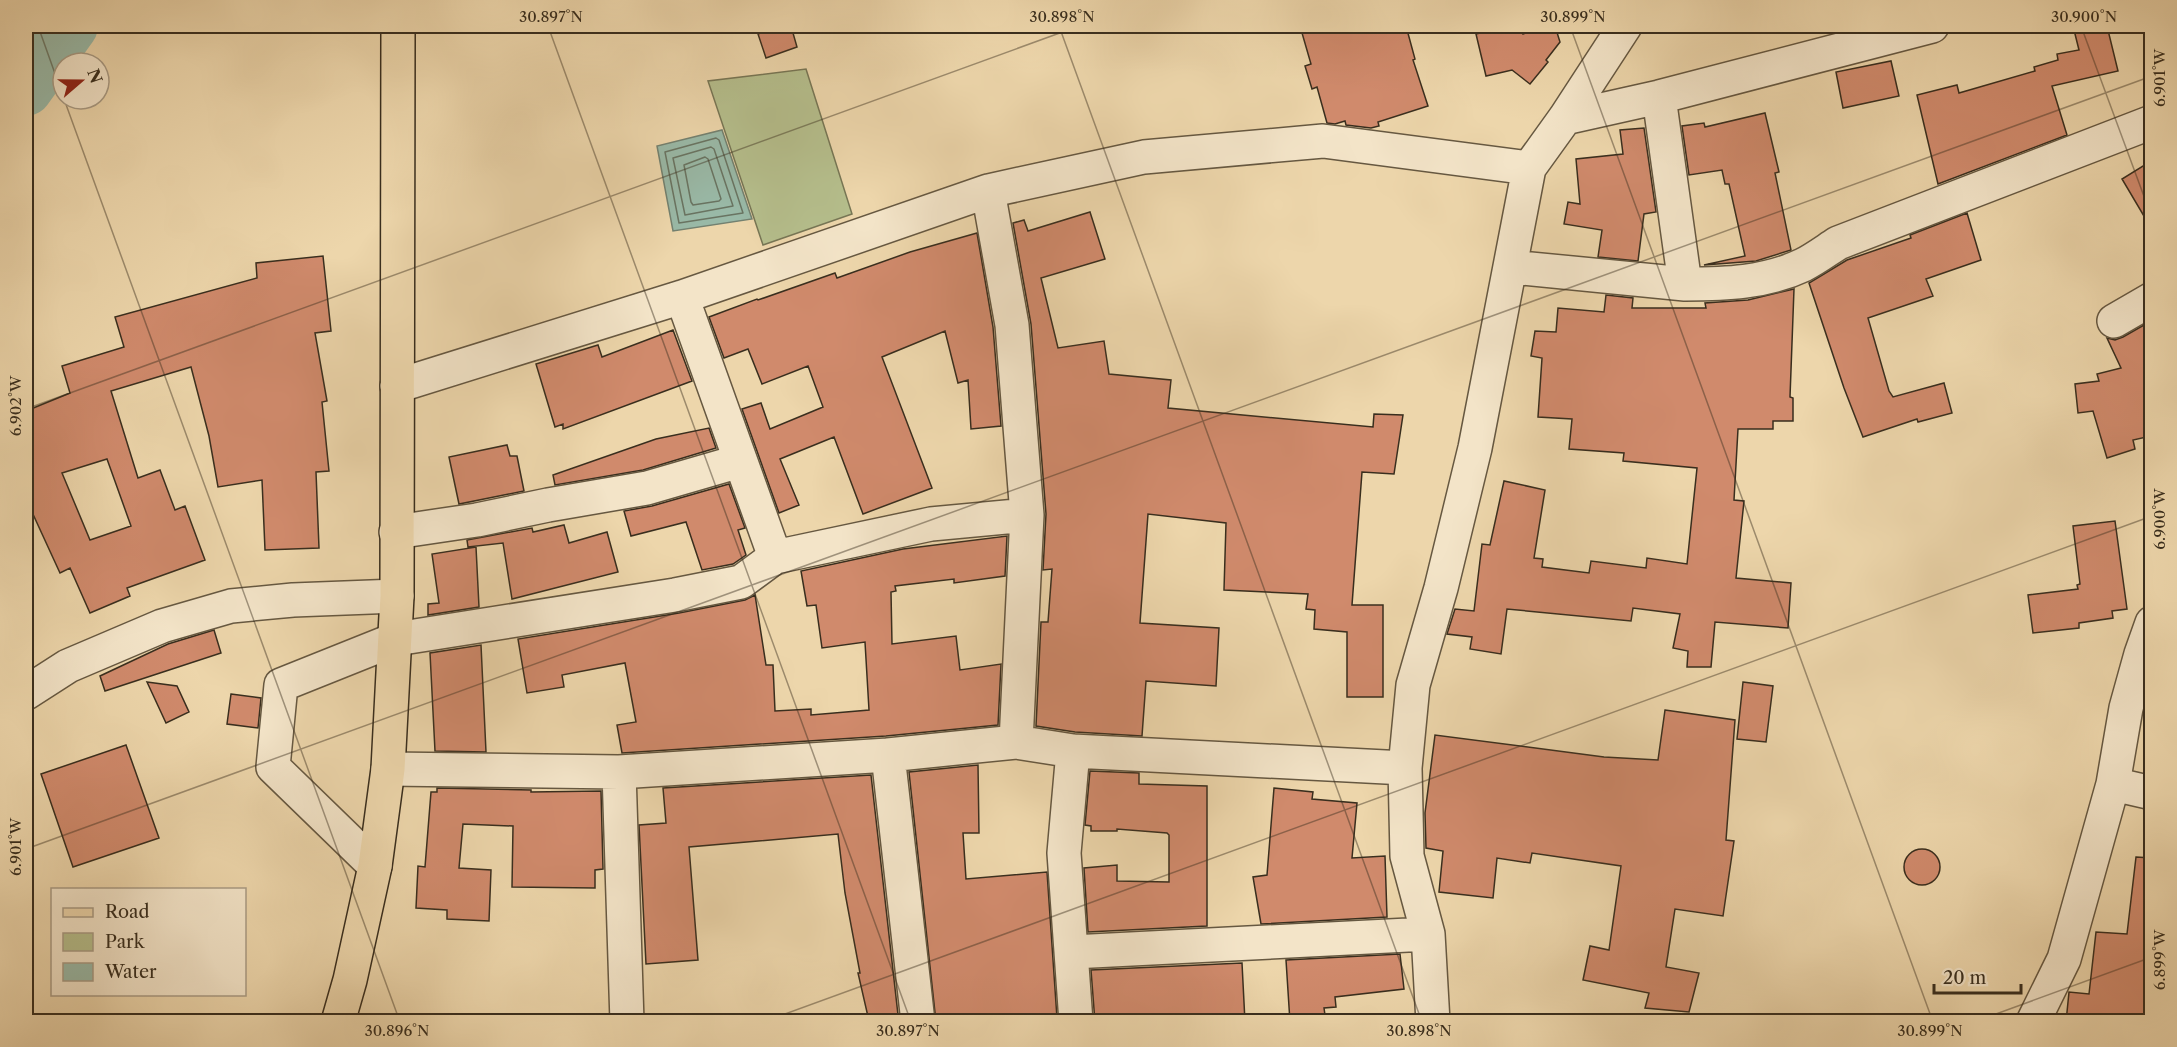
<svg xmlns="http://www.w3.org/2000/svg" width="2177" height="1047" viewBox="0 0 2177 1047" font-family="'Libre Caslon Text',serif">
<style>
.green{fill:#b5be8c;stroke:#777655;stroke-width:1.5}
.water{fill:#99b9a7;stroke:#738170;stroke-width:1.5}
.lines{fill:none;stroke-linecap:round;stroke-linejoin:round}
.shore{stroke:#697462;stroke-width:1.5}
.river{stroke:#99b9a7;stroke-width:52}
.building{fill:#d08a6c;stroke:#392e1e;stroke-width:1.5;fill-rule:evenodd}
.minor-casing{stroke:#665841;stroke-width:36}
.major-casing{stroke:#392e1e;stroke-width:36}
.minor{stroke:#f3e4c8;stroke-width:33}
.major{stroke:#edd6ab;stroke-width:33}
.ticks{fill:none;stroke:#392e1e;stroke-width:1.5;stroke-opacity:0.45}
.neatline{fill:none;stroke:#392e1e;stroke-width:2}
.ticks-label{font-size:15px;text-anchor:middle;fill:#392e1e}
</style>
<rect width="100%" height="100%" fill="#edd6ab"/>
<filter id="stains"><feTurbulence type="fractalNoise" baseFrequency=".00333" numOctaves="4"/><feColorMatrix values="0 0 0 0 .2 0 0 0 0 .09 0 0 0 0 .02 0 0 0 .5 -.17"/></filter>
<radialGradient id="worn" r=".72"><stop offset=".6" stop-color="#630" stop-opacity="0"/><stop offset="1" stop-color="#630" stop-opacity=".3"/></radialGradient>
<path class="green" d="M806,69L852,214L763,245L708,81Z"/>
<path class="water" d="M722,130L752,219L673,231L657,146Z"/>
<g class="lines">
<path class="shore" d="M716,138L719,140L743,213L679,223L665,152Z
M711,147L714,149L733,206L685,215L673,158Z
M705,157L708,159L721,199L719,201L693,205L691,202L684,165Z"/>
<path class="river" d="M26,90L72,26"/>
</g>
<path class="building" d="M782,26H791L797,47L766,58L758,34Z
M1300,26H1381L1382,31L1406,26L1415,59L1413,60L1428,106L1378,122L1379,126L1371,128L1346,125L1345,121L1335,124L1327,123L1317,87L1312,89L1305,66L1311,64Z
M1495,26H1521L1523,34L1544,26H1555L1560,42L1546,60L1548,62L1530,84L1512,70L1486,76L1476,34L1496,29Z
M2073,26H2107L2118,71L2052,86L2067,135L1938,184L1917,95L1957,85L1959,93L2035,71L2034,67L2058,60L2057,54L2079,50Z
M1891,61L1899,96L1843,108L1836,72Z
M1765,113L1779,172L1775,173L1791,250L1756,261L1704,265L1745,256L1729,184H1725L1722,170L1689,175L1682,126L1704,123L1705,127Z
M1644,128L1656,212L1644,214L1638,261L1598,257L1602,230L1564,224L1568,202L1580,204L1576,159L1623,154L1620,130Z
M2151,161V228L2122,179Z
M1090,212L1105,259L1041,278L1058,348L1104,341L1109,374L1171,380L1168,408L1373,427L1374,414L1403,415L1394,474L1362,472L1352,605H1383V697H1347V632L1314,629L1315,610L1306,609L1308,594L1224,590L1226,523L1148,514L1140,623L1219,628L1216,686L1146,681L1142,736L1075,732L1036,726L1041,622H1048L1052,569L1043,570L1046,514L1031,324L1013,223L1024,220L1028,231Z
M1967,213L1981,260L1926,279L1933,296L1868,318L1889,391L1893,397L1944,383L1952,413L1918,422L1917,419L1863,437L1844,388L1809,283L1847,260L1911,238L1910,235Z
M977,233L993,327L1001,426L971,429L968,380L958,383L945,331L882,357L932,488L863,514L834,437L780,459L799,505L779,513L742,409L761,403L770,429L823,407L808,366L762,384L748,349L724,358L709,317L757,299L758,300L835,273L837,278L910,252Z
M323,256L331,331L315,333L327,401L322,402L329,471L316,472L319,548L265,550L262,480L218,487L209,436L191,367L111,391L138,478L160,470L175,510L185,506L205,560L127,588L130,596L90,613L70,568L60,573L26,499V411L70,393L62,366L124,347L115,317L257,278L256,263ZM107,459L131,526L90,540L62,473Z
M1794,289L1790,397L1793,398V421H1773V429H1738L1734,500L1744,501L1736,578L1791,583L1788,628L1715,622L1711,667H1687L1688,651L1673,648L1680,614L1633,608L1631,621L1507,609L1501,654L1470,649L1472,637L1447,634L1455,609L1474,611L1482,544L1490,545L1504,481L1545,490L1534,558L1543,559L1542,567L1589,573L1591,561L1646,568L1647,558L1687,564L1697,468L1623,461L1624,453L1569,449L1572,419L1538,417L1542,358L1531,356L1535,331L1556,332L1558,308L1604,312L1606,295L1633,298L1632,308H1706L1705,303L1748,300Z
M2151,321V436L2133,440L2135,449L2107,458L2093,411L2078,413L2075,384L2099,381L2097,374L2121,368L2107,338L2115,340L2123,337Z
M673,330L692,381L563,429V424L555,427L536,364L598,345L602,357Z
M709,428L716,448L643,470L555,485L553,475L656,439Z
M507,445L510,456H517L524,491L459,504L449,457Z
M729,484L745,528L738,530L746,555L733,564L702,570L686,522L631,536L624,511L652,506Z
M2115,521L2127,609L2112,611L2113,618L2079,623V628L2033,633L2028,595L2078,589L2077,585L2080,584L2073,526Z
M564,525L569,543L607,532L618,572L512,599L503,543L468,547L467,540L532,528L533,532Z
M1007,536L1005,576L954,583V579L895,586L896,591L891,592L892,644L956,636L960,670L1001,664L998,725L886,736L622,753L617,725L636,722L625,663L562,675L564,687L527,693L518,639L679,613L745,600L755,595L766,665H773L775,711L811,709V715L869,710L865,642L822,648L816,605L807,606L801,571L903,549Z
M476,547L479,607L428,615V604L439,603L432,554Z
M214,630L221,653L105,691L100,676L168,644Z
M481,645L486,752L435,751L430,653Z
M147,682L177,686L189,712L166,723Z
M1743,682L1773,686L1766,742L1737,739Z
M231,694L261,698L258,728L227,724Z
M1665,710L1735,720L1726,840L1734,841L1723,916L1675,909L1666,967L1699,973L1689,1012L1645,1008L1649,993L1583,980L1590,946L1609,950L1621,866L1532,853L1530,863L1497,858L1493,898L1439,892L1443,851L1426,848L1425,813L1435,735L1604,757L1658,760Z
M126,745L159,838L73,867L41,774Z
M978,765L979,833H963L966,879L1047,872L1057,1018L1015,1022H936L909,772Z
M1090,771L1139,773V784L1207,786V926L1088,932L1084,868L1117,865V881L1169,882V835L1167,833L1117,829V831H1091V826L1085,825Z
M871,775L898,1015L869,1021L858,973H860L845,893L838,834L689,847L698,960L646,964L639,825L666,823L663,788Z
M437,788L531,790V792L601,791L603,869L595,870V888L512,887L513,826L463,824L459,868L491,870L489,921L447,919V910L416,908L418,866L425,867L431,792H437Z
M1274,788L1313,792L1312,799L1357,803L1352,858L1385,856L1387,917L1261,924L1253,877L1267,875Z
M1904 867a18 18 0 1 1 36 0a18 18 0 1 1-36 0Z
M2136,857L2151,858V1018L2140,1017V1022H2066L2069,992L2089,994L2096,932L2127,934Z
M1400,954L1404,989L1335,997L1336,1007L1324,1008L1326,1022H1290L1286,960Z
M1242,963L1245,1022H1194L1193,1014L1117,1022H1095L1091,970Z"/>
<g class="lines">
<defs>
<path id="minor" d="M1565,118L1659,97L1932,26
M988,191L1012,325L1027,515L1016,742
M1511,267L1685,284L1659,97
M1685,284C1725,284 1765,283 1803,265C1815,259 1827,250 1838,243L2152,122
M682,297L775,557
M2114,321L2152,299
M397,386L682,297L988,191L1144,157L1323,141L1529,168
M396,532L477,520L548,505L647,488L740,461
M26,693L68,666L162,626L231,606L293,600L397,596
M1073,751L1064,853L1076,1022
M888,755L918,1022
M388,769L619,772L888,755L1016,742L1073,751L1405,768
M619,772L627,1022
M2113,784L2152,793
M375,866L273,767L281,685L396,639L675,595L741,582L775,557L931,524L1027,515
M1072,952L1428,934
M1433,1022L1428,934L1407,856L1405,768L1413,685L1441,588L1475,448L1529,168L1565,118L1625,26
M2033,1022L2064,959L2113,784L2126,708L2141,654L2152,623"/>
<path id="major" d="M338,1022L350,980L375,866L388,769L397,596L398,26"/>
</defs>
<use href="#minor" class="minor-casing"/>
<use href="#major" class="major-casing"/>
<use href="#minor" class="minor"/>
<use href="#major" class="major"/>
</g>
<path class="ticks" d="M38,26L63,96M548,26L911,1022M1059,26L1422,1022M1570,26L1933,1022M2081,26L2152,218M64,99L400,1022M26,409L1079,26M26,849L2152,76M763,1022L2152,516M1974,1022L2152,957"/>
<rect width="2177" height="1047" fill="none" stroke="#edd6ab" stroke-width="66"/>
<rect x="51" y="888" width="195" height="108" fill="#f3e4c8" stroke="#a99b84" stroke-width="1.5"/>
<rect x="63" y="908" width="30" height="9" fill="#edd6ab" stroke="#a99b84" stroke-width="1.5"/>
<text x="105" y="918" font-size="18" fill="#392e1e">Road</text>
<rect x="63" y="933" width="30" height="18" fill="#b5be8c" stroke="#a99b84" stroke-width="1.5"/>
<text x="105" y="948" font-size="18" fill="#392e1e">Park</text>
<rect x="63" y="963" width="30" height="18" fill="#99b9a7" stroke="#a99b84" stroke-width="1.5"/>
<text x="105" y="978" font-size="18" fill="#392e1e">Water</text>
<g transform="translate(81 81) rotate(70)"><circle r="28" fill="#f3e4c8" stroke="#a99b84" stroke-width="1.5"/>
<path d="M0-4.5L10 22L0 15L-10 22Z" fill="#8f2418"/>
<text y="-9" font-size="16" font-weight="bold" text-anchor="middle" fill="#392e1e">N</text>
</g>
<path d="M1934 984v9h87v-9" fill="none" stroke="#392e1e" stroke-width="3"/>
<text x="1943" y="984" font-size="18" fill="#392e1e" stroke="#f3e4c8" stroke-width="4.5" paint-order="stroke">20 m</text>
<rect x="33" y="33" width="2111" height="981" class="neatline"/>
<g class="ticks-label">
<text x="551" y="22">30.897°N</text>
<text x="1062" y="22">30.898°N</text>
<text x="1573" y="22">30.899°N</text>
<text x="2084" y="22">30.900°N</text>
<text transform="translate(2160 78) rotate(-90)" y="5">6.901°W</text>
<text transform="translate(16 406) rotate(-90)" y="5">6.902°W</text>
<text transform="translate(2160 519) rotate(-90)" y="5">6.900°W</text>
<text transform="translate(16 847) rotate(-90)" y="5">6.901°W</text>
<text transform="translate(2160 960) rotate(-90)" y="5">6.899°W</text>
<text x="397" y="1036">30.896°N</text>
<text x="908" y="1036">30.897°N</text>
<text x="1419" y="1036">30.898°N</text>
<text x="1930" y="1036">30.899°N</text>
</g>
<rect width="100%" height="100%" filter="url(#stains)"/>
<rect width="100%" height="100%" fill="url(#worn)"/>
</svg>
